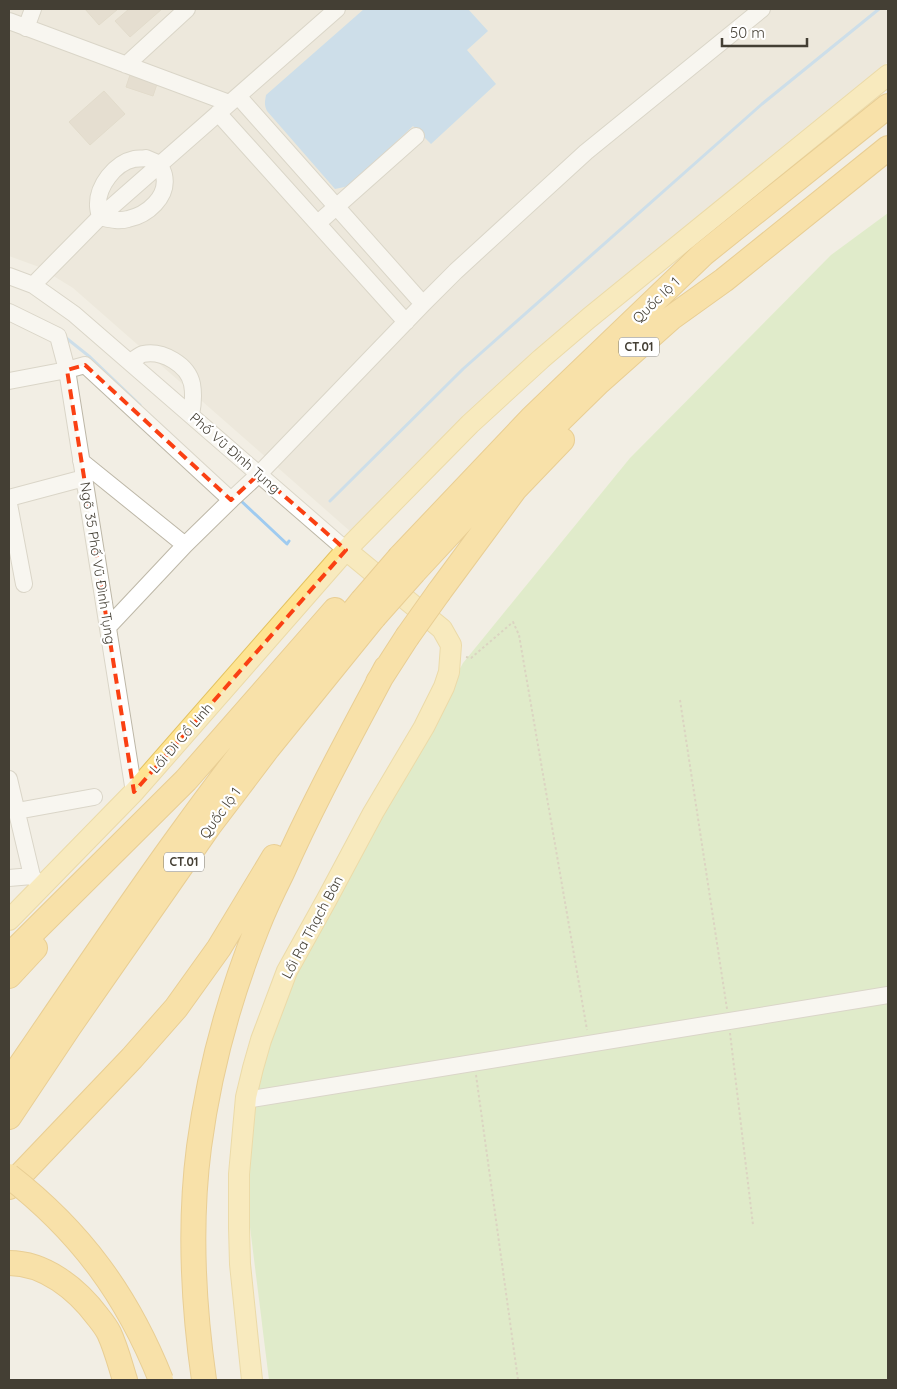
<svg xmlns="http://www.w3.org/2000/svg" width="897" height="1389" viewBox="0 0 897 1389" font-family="Quicksand,sans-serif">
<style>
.residential{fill:#e6e1d2}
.green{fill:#cae7ac}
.water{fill:#9fcbf0}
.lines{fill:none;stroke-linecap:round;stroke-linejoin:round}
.stream{stroke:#9fcbf0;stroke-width:3}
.building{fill:#d4cbb9;stroke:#cec3ad}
.minor-casing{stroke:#bdb7a7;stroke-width:18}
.major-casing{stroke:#e3c261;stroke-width:22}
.highway-casing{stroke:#dda633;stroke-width:26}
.path{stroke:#bfb398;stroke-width:2;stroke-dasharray:2.5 2.5;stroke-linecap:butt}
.minor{stroke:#fff;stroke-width:16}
.major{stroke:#fee491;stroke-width:20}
.highway{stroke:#fed163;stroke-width:24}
.highway-bridge-casing{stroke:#dda633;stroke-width:26;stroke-linecap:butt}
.highway-bridge{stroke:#fed163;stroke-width:24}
.marked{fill:none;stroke:#fa4013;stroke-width:4;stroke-dasharray:10 6;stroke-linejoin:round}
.labels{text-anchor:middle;stroke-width:4.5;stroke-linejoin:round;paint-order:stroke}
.shield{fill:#fff;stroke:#7c7971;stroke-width:1}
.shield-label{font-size:12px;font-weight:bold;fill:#443f34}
.street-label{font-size:14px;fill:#443f34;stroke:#fff}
</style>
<rect width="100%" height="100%" fill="#f2eee4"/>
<path class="residential" d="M9,9H888V62L351,532L73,288L39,267L9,256Z"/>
<path class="green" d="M888,213V1380H269L243,1171L260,1053L293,977L463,663L630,458L831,255Z"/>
<path class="water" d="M364,9H468L488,31L467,50L496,84L431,144L413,126L349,186L335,189L267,111C264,105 265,101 266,95Z"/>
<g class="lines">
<path class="stream" d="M65,337L90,357L140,405
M239,499L287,544L289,541
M330,501L463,369L762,104L879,9"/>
</g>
<path class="building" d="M85,9H118L99,25Z
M129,9H162L130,37L115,21Z
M131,72L158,81L153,96L126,87Z
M104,91L125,114L90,145L69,122Z"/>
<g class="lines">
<defs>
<path id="minor" d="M9,21L229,103
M26,28L33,9
M126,65L187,9
M238,96L423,304
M218,113L406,322
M146,158L160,164C161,168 163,171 164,175C169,197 147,215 128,219C118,222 109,219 100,217C99,213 98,209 98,206C97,186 115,163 134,159C138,158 142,159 146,158Z
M318,223L416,136
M9,276L33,285L74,314L346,550
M33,285L100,217L337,9
M9,312L58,336L67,370L134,792
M130,362C134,360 139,355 143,354C163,350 188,365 192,384C194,395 193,405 191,415
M9,381L67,370L85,365L231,500L185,545L108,627
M81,461L185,545
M9,498L84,478
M231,500L259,474L423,304L456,271L586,152L762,9
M9,504L24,584
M9,779L32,876L41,886
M17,811L94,797
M9,878L32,876
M246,1100L888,995"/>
<path id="major" d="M9,920L134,792L346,550L470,424L541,359L589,318L888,75
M252,1380L240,1264L239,1228V1174L246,1097L253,1068L261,1040L287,971L327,899L373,813L424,727L444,687L449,672L451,645L442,629L346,550"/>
<path id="highway" d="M400,557L531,419L703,254L888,106
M414,572L503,476L599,382L671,318L724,280L888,148
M439,592L515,489L562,440
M378,682L407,637
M9,956L186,780L335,610
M9,976L35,948
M9,1082C67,998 123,913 183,831C240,752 301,677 362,601
M9,1117L69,1027L209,826L268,748L374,617
M9,1187L132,1058L176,1008L219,948L274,857
M9,1263C45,1263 77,1289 98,1317C102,1322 106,1327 109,1333C116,1348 120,1364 125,1380
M204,1380C193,1303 189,1224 199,1147C209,1072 229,998 257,928C264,910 273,891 282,873C313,803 350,736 386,668"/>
</defs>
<use href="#minor" class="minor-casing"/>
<use href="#major" class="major-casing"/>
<use href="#highway" class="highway-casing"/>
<path class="path" d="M466,657L471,658L513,622L519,635L587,1030
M680,700L727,1009
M730,1033L753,1225
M476,1075L518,1380"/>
<use href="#minor" class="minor"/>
<use href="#major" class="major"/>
<use href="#highway" class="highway"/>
<defs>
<path id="highway-bridge" d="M362,601L400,557
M374,617L414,572
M407,637L439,592
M9,1176C81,1232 127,1295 161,1380"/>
</defs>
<use href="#highway-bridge" class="highway-bridge-casing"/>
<use href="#highway-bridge" class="highway-bridge"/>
</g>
<path d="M0 0H897V1389H0ZM85,365L231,500L259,474L346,550L134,792L67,370Z" fill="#f2eee4" fill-opacity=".55" fill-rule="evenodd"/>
<path class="marked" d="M85,365L231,500L259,474L346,550L134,792L67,370Z"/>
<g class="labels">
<g class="shield">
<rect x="619" y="337.5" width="40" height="19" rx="4"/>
<rect x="164" y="852.5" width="40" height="19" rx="4"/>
</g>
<g class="shield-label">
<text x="639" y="351">CT.01</text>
<text x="184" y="866">CT.01</text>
</g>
<g class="street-label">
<text transform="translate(656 300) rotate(-44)" y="5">Quốc lộ 1</text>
<text transform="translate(235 453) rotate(41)" y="5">Phố Vũ Đình Tụng</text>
<text transform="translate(98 563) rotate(81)" y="5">Ngõ 35 Phố Vũ Đình Tụng</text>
<text transform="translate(181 738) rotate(-49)" y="5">Lối Đi Cổ Linh</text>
<text transform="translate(220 813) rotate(-54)" y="5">Quốc lộ 1</text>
<text transform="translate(312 927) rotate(-62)" y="5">Lối Ra Thạch Bàn</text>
</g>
</g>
<rect width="897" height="1389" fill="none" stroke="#443f34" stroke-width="20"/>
<path d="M722 38v8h85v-8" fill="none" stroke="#443f34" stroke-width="2.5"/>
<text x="730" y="38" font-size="15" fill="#443f34" stroke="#ffffff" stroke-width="4" paint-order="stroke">50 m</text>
</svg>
